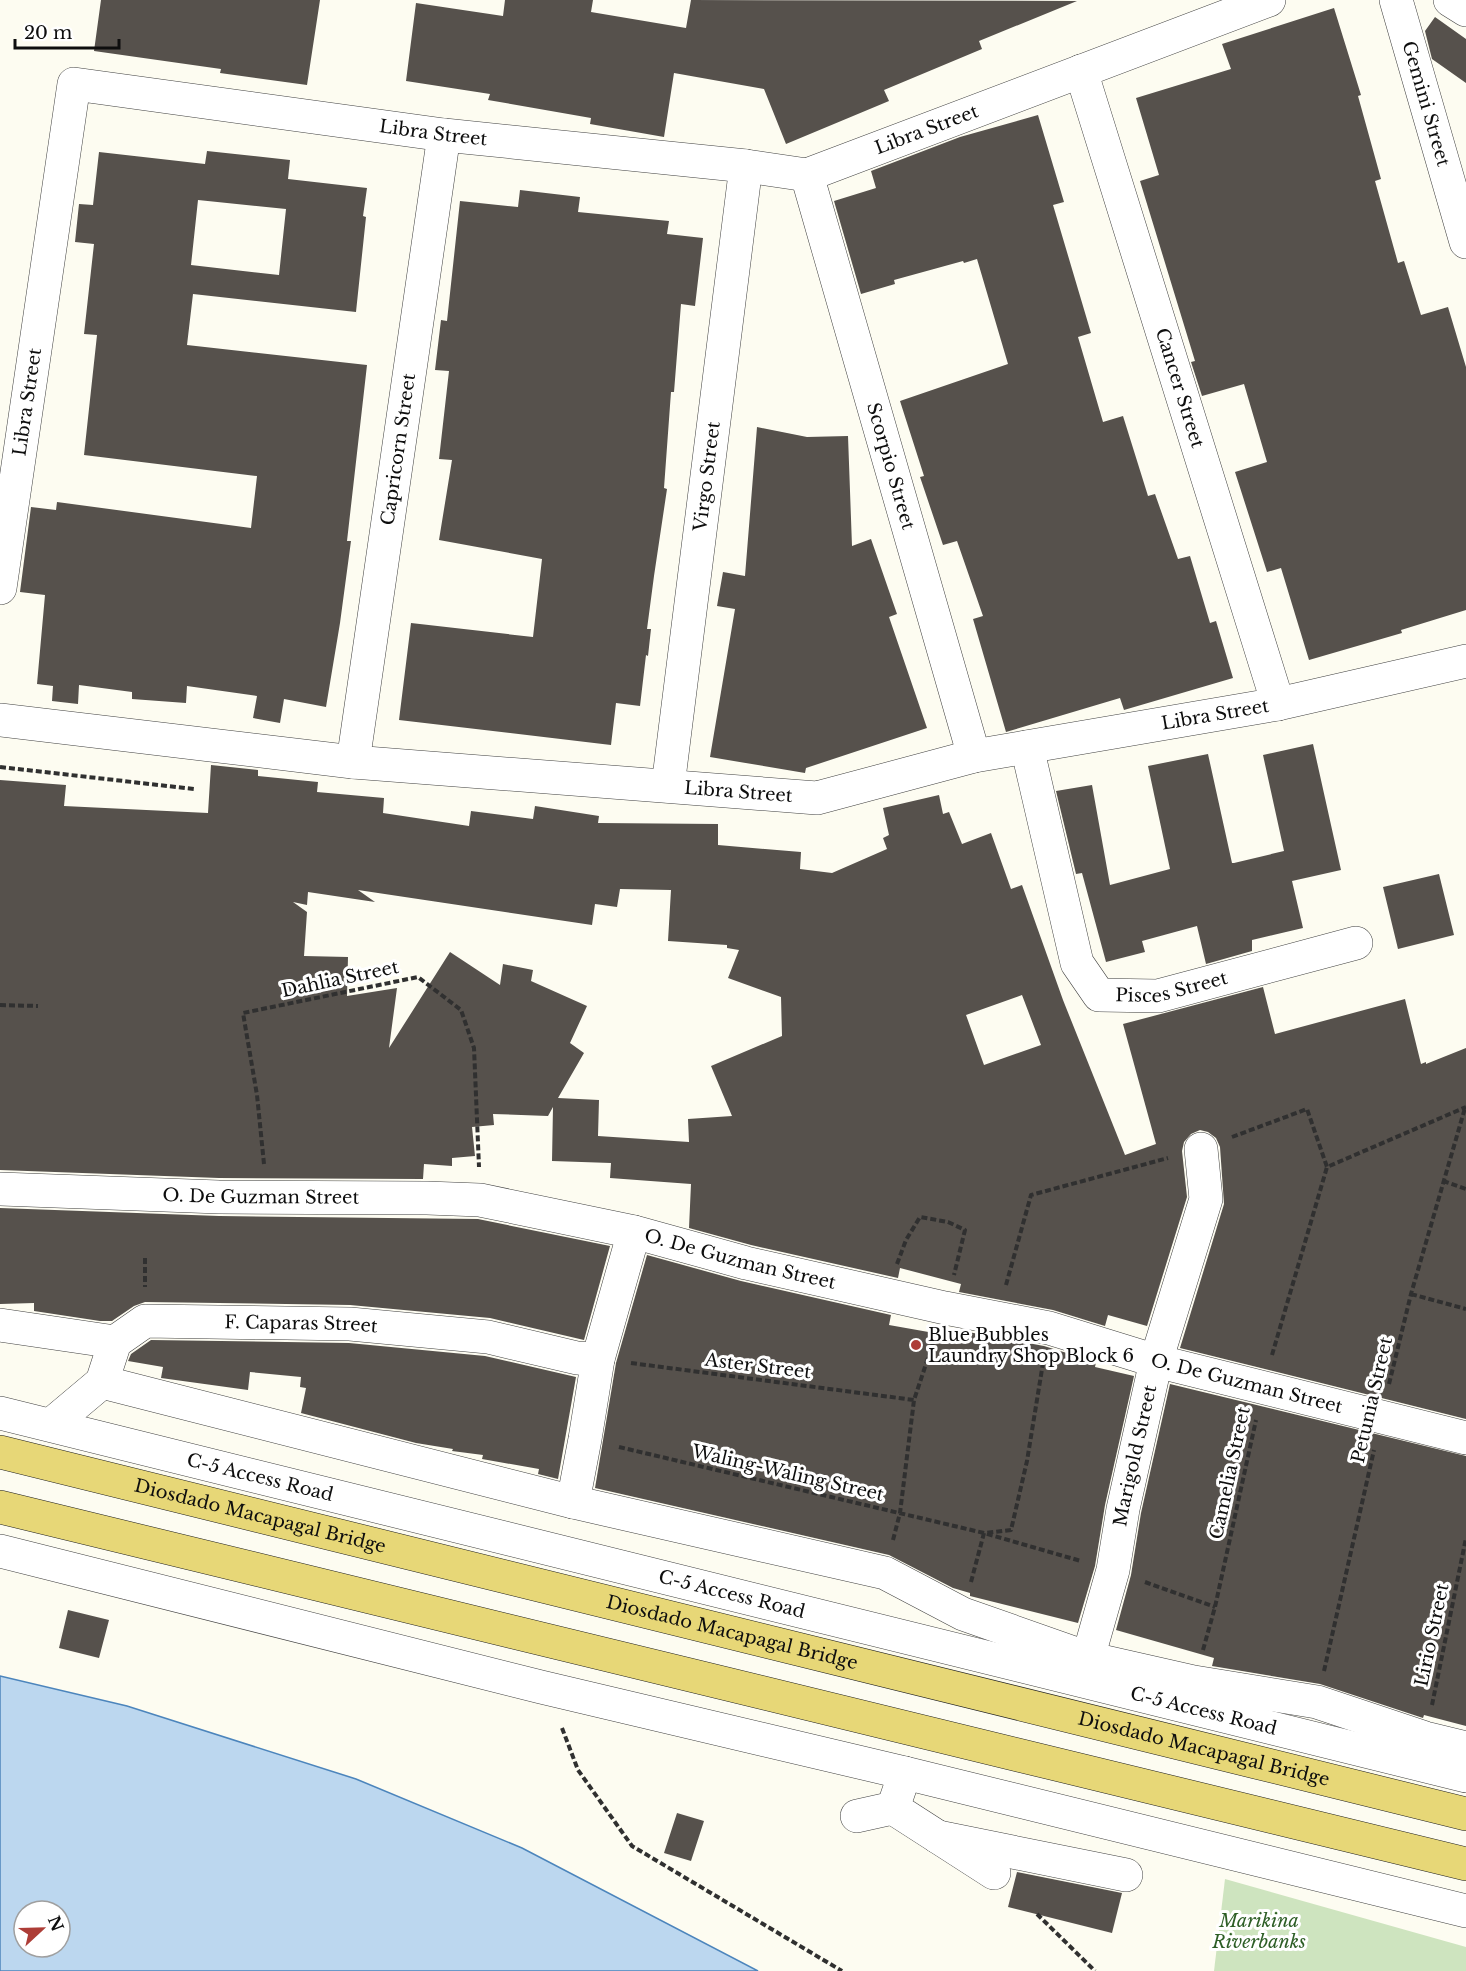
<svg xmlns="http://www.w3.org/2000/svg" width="1466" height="1971" viewBox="0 0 1466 1971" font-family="'Libre Baskerville',serif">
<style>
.green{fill:#cee4bf}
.water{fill:#bcd7ef;stroke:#4c85bc;stroke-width:1.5;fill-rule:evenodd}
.building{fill:#56514c;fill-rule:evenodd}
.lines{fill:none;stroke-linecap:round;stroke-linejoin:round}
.minor-casing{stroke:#414141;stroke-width:34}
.major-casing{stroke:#1f1f1f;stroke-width:34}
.path{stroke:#303030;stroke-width:4;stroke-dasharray:6 3;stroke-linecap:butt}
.minor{stroke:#fff;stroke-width:33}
.major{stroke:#e7d777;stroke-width:33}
.poi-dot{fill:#ad3d37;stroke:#fff;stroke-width:2}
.labels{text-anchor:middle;stroke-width:6;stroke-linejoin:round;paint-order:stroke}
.street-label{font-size:18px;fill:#0e0e0e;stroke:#fff}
.poi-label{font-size:18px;fill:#0e0e0e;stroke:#fff;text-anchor:start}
.park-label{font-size:18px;font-style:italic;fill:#2d5e26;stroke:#fff}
</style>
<rect width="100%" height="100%" fill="#fdfcf1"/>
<path class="green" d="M1225,1879L1466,1947V1971H1214Z"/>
<path class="water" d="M0,1676L127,1706L356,1779L522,1848L758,1971H0ZM24,1911H60V1947H24Z"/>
<path class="building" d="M101,0H320L307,85L220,73L221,69L94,51Z
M505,0H593L591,12L686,28L691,0L1077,1L979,41L982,49L884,90L889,101L786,144L764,89L674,73L664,137L590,124L591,118L488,100L490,94L406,81L416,3L503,16Z
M1334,8L1361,95L1358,96L1381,179L1375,181L1398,263L1404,261L1421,315L1448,307L1466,367V610L1401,630L1402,633L1309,660L1281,568L1267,572L1235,472L1267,462L1244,384L1202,396L1191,362L1195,361L1140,181L1159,175L1136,98L1231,69L1222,44Z
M1435,17L1466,39V83L1432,59L1425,31Z
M1038,115L1064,202L1053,205L1091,333L1078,337L1103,422L1123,416L1148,496L1155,494L1178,559L1190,556L1210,623L1216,621L1233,678L1124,710L1120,698L1006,732L973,619L983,616L957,541L943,545L920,477L924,476L900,401L1008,364L977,259L964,263L963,261L894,280L895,284L861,294L834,201L876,188L871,171L960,137Z
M207,151L290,160L288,179L367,188L363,216L366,217L356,312L193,294L187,345L367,365L347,541H351L340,623L326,707L284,699L280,723L253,718L257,696L187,686L186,703L132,699V692L79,685L78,704L52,701L53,686L37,684L45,595L20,592L31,507L56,510L57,502L251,528L257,476L84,455L97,335L84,334L94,244L75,242L79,204L93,205L99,152L205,164ZM198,200L286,209L279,275L191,265Z
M520,190L580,197L578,212L669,221L667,234L703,238L695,306L681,304L674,392H671L664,488L667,489L654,576L647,629H651L648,656L646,655L640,706L616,703L611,745L399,720L411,623L533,637L542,559L439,540L452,460L439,459L449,371L435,370L441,320L447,321L460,201L518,207Z
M757,427L807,437L848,436L852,546L871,539L897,614L889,617L927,728L806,768L805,773L710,757L735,609L717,606L723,572L745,576Z
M1313,744L1341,870L1292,881L1303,928L1252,940V951L1206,964L1197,926L1142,941L1145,952L1106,962L1082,873L1076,874L1056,791L1092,785L1110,885L1170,869L1148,766L1208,754L1232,863H1234L1284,851L1263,755Z
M211,765L258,770V776L318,782L317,792L384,798L383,813L469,826L471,811L533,819L535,806L599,816L598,823L718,824V845L801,852L800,869L832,873L887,849L883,838L889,835L883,808L939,795L943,814L949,812L962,844L991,833L1011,889L1022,885L1063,1000L1125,1155L1156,1144L1123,1024L1263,987L1275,1034L1405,999L1421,1064L1426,1062V1064L1466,1048V1419L1180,1348L1224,1204L1220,1147L1216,1138L1208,1132L1200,1130L1191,1134L1184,1142L1182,1151L1187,1197L1147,1326L1108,1315L1105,1326L1053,1310L959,1292L961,1284L900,1268L898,1278L751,1245L689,1228L691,1184L610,1178L611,1163L552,1161L553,1107L548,1116L493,1114L494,1125L472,1127L475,1156L452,1158V1166L424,1164L423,1179L219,1178L0,1170V780L66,785L64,806L208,813ZM620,889L671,890L668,941L727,945V948L739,950L728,978L781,997L782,1036L711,1066L732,1116L688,1119L689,1142L598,1136L599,1100L558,1098L584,1053L570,1043L587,1006L531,981L533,970L503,964L500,985L450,952L389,1048L397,988L347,996L348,957L304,956L307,912L293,902L307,905L308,892L375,902L358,890L592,925L595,904L617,907ZM1022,995L1041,1045L984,1065L966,1015Z
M1439,874L1454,935L1398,949L1383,887Z
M0,1208L219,1216L478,1219L610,1246L584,1340L490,1318L350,1305L145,1302L134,1306L112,1321H100L34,1311V1303L0,1304Z
M647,1255L741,1281L891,1315L889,1325L951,1336L952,1329L1044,1346L1096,1362L1095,1367L1134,1376L1105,1505L1095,1566L1078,1623L970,1596V1593L953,1588L889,1555L595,1488L616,1363Z
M151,1340L349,1343L485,1356L576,1377L558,1479L538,1474L539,1469L482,1459L483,1455L452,1451L453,1449L416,1443L301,1413L306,1388L300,1387L301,1377L250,1372L248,1390L161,1378L163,1367L128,1361L131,1354Z
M1170,1384L1466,1456V1726L1424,1715L1423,1718L1320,1684L1212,1666L1214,1658L1116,1630L1131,1575L1141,1513Z
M68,1610L109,1620L99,1658L59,1648Z
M677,1813L704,1821L691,1861L664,1853Z
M1017,1872L1122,1893L1112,1933L1008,1907Z"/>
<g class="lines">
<defs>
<g id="minor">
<path id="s1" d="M1396,0L1466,242"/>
<path d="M1450,0L1466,10"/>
<path id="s2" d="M1081,71L1278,704"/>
<path id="s3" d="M807,175L974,756"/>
<path id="s4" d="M0,588L74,84L444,135L746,166L807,175L1269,0"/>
<path id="s5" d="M0,720L353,762L817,798L974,756L1278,704L1466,661"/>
<path id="s6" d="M1027,747L1077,963L1099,995L1158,996L1356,943"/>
<path id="s7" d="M353,762L444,135"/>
<path id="s8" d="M668,786L746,166"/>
<path id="s9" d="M0,1189L219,1197L427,1198L480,1200L634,1232L746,1263L945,1308L1049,1328L1156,1361L1466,1438"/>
<path d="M0,1325L115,1342"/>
<path d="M102,1382L573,1502L885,1573L963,1614L1088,1658L1194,1682L1317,1702L1425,1738L1466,1748"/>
<path id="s10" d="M0,1413L1466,1776"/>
<path id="s11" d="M52,1424L102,1382L115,1342L145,1321L350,1324L488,1337L577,1358L598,1359"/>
<path d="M573,1502L585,1439L598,1359L634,1232"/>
<path d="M0,1551L541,1687L905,1773L1466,1911"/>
<path id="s12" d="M1088,1658L1113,1570L1123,1509L1156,1361L1206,1199L1201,1149"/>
<path d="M905,1773L893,1808L994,1873"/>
<path d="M857,1816L893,1808"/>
<path d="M938,1837L1126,1875"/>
</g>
<g id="major">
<path id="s13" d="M0,1452L1466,1814"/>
<path d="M0,1507L1466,1864"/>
</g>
</defs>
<use href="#minor" class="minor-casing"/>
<use href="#major" class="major-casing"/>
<path class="path" d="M0,767L194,789
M0,1005L38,1006
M1232,1137L1307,1109L1327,1167L1466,1107
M264,1164L257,1095L243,1013L418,977L461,1010L474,1048L479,1167
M1443,1181L1466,1189
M145,1258V1287
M897,1264L906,1240L920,1217L948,1222L965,1230L954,1275
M1006,1285L1031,1195L1168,1158
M1411,1294L1466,1309
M1272,1355L1327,1167
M631,1363L914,1400
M1389,1384L1411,1294L1465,1108
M619,1447L984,1533L1081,1561
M893,1540L900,1513L914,1400L934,1340
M971,1582L984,1533L1011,1530L1027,1461L1043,1363
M1145,1582L1215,1607
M1203,1650L1215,1607L1256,1420
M1324,1671L1374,1450
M1432,1705L1466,1538
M562,1728L578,1770L632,1846L842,1971
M1037,1914L1095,1971"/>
<use href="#minor" class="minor"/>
<use href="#major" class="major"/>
</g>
<circle class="poi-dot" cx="916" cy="1345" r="6"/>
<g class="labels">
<g class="street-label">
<text dy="6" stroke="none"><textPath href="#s1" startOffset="108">Gemini Street</textPath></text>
<text dy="6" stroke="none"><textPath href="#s4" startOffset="1376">Libra Street</textPath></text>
<text dy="6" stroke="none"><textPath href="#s4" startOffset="872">Libra Street</textPath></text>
<text dy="6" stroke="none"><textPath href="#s2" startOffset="332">Cancer Street</textPath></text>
<text dy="6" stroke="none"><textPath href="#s4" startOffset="188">Libra Street</textPath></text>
<text dy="6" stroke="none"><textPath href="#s7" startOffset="316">Capricorn Street</textPath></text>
<text dy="6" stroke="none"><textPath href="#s3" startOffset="303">Scorpio Street</textPath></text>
<text dy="6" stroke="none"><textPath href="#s8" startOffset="312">Virgo Street</textPath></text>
<text dy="6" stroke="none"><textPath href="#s5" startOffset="1228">Libra Street</textPath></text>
<text dy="6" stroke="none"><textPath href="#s5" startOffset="742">Libra Street</textPath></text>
<text transform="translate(340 979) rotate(-12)" y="6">Dahlia Street</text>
<text dy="6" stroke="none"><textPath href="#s6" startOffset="334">Pisces Street</textPath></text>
<text dy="6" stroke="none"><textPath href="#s9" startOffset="261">O. De Guzman Street</textPath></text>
<text dy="6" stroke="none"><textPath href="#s9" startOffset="747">O. De Guzman Street</textPath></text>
<text dy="6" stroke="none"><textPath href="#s11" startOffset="300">F. Caparas Street</textPath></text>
<text transform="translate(758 1366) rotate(7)" y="6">Aster Street</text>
<text dy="6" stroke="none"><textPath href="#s9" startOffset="1269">O. De Guzman Street</textPath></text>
<text transform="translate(1372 1400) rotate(-77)" y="6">Petunia Street</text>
<text dy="6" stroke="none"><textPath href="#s12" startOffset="208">Marigold Street</textPath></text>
<text transform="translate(788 1473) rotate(13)" y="6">Waling-Waling Street</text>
<text transform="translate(1230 1473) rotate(-78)" y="6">Camelia Street</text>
<text dy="6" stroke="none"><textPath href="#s10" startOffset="268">C-5 Access Road</textPath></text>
<text dy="6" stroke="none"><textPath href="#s13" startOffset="268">Diosdado Macapagal Bridge</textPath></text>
<text dy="6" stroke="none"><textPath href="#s10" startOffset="754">C-5 Access Road</textPath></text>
<text dy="6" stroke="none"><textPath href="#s13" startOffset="754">Diosdado Macapagal Bridge</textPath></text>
<text transform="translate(1432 1635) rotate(-78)" y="6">Lirio Street</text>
<text dy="6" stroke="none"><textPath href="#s10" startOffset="1240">C-5 Access Road</textPath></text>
<text dy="6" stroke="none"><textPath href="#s13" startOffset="1240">Diosdado Macapagal Bridge</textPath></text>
</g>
<g class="poi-label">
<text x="928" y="1341">Blue Bubbles<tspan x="928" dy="21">Laundry Shop Block 6</tspan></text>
</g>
<g class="park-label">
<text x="1259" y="1927">Marikina<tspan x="1259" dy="21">Riverbanks</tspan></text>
</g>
</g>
<g transform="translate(42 1929) rotate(68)"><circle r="28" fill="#ffffff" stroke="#9f9f9f" stroke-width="1.5"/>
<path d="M0-4.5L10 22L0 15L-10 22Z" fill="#ad3d37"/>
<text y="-9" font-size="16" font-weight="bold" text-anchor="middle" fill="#0e0e0e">N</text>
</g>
<path d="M15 39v9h104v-9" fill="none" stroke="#0e0e0e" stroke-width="3"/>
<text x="24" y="39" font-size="18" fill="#0e0e0e" stroke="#ffffff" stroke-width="4.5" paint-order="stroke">20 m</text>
</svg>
